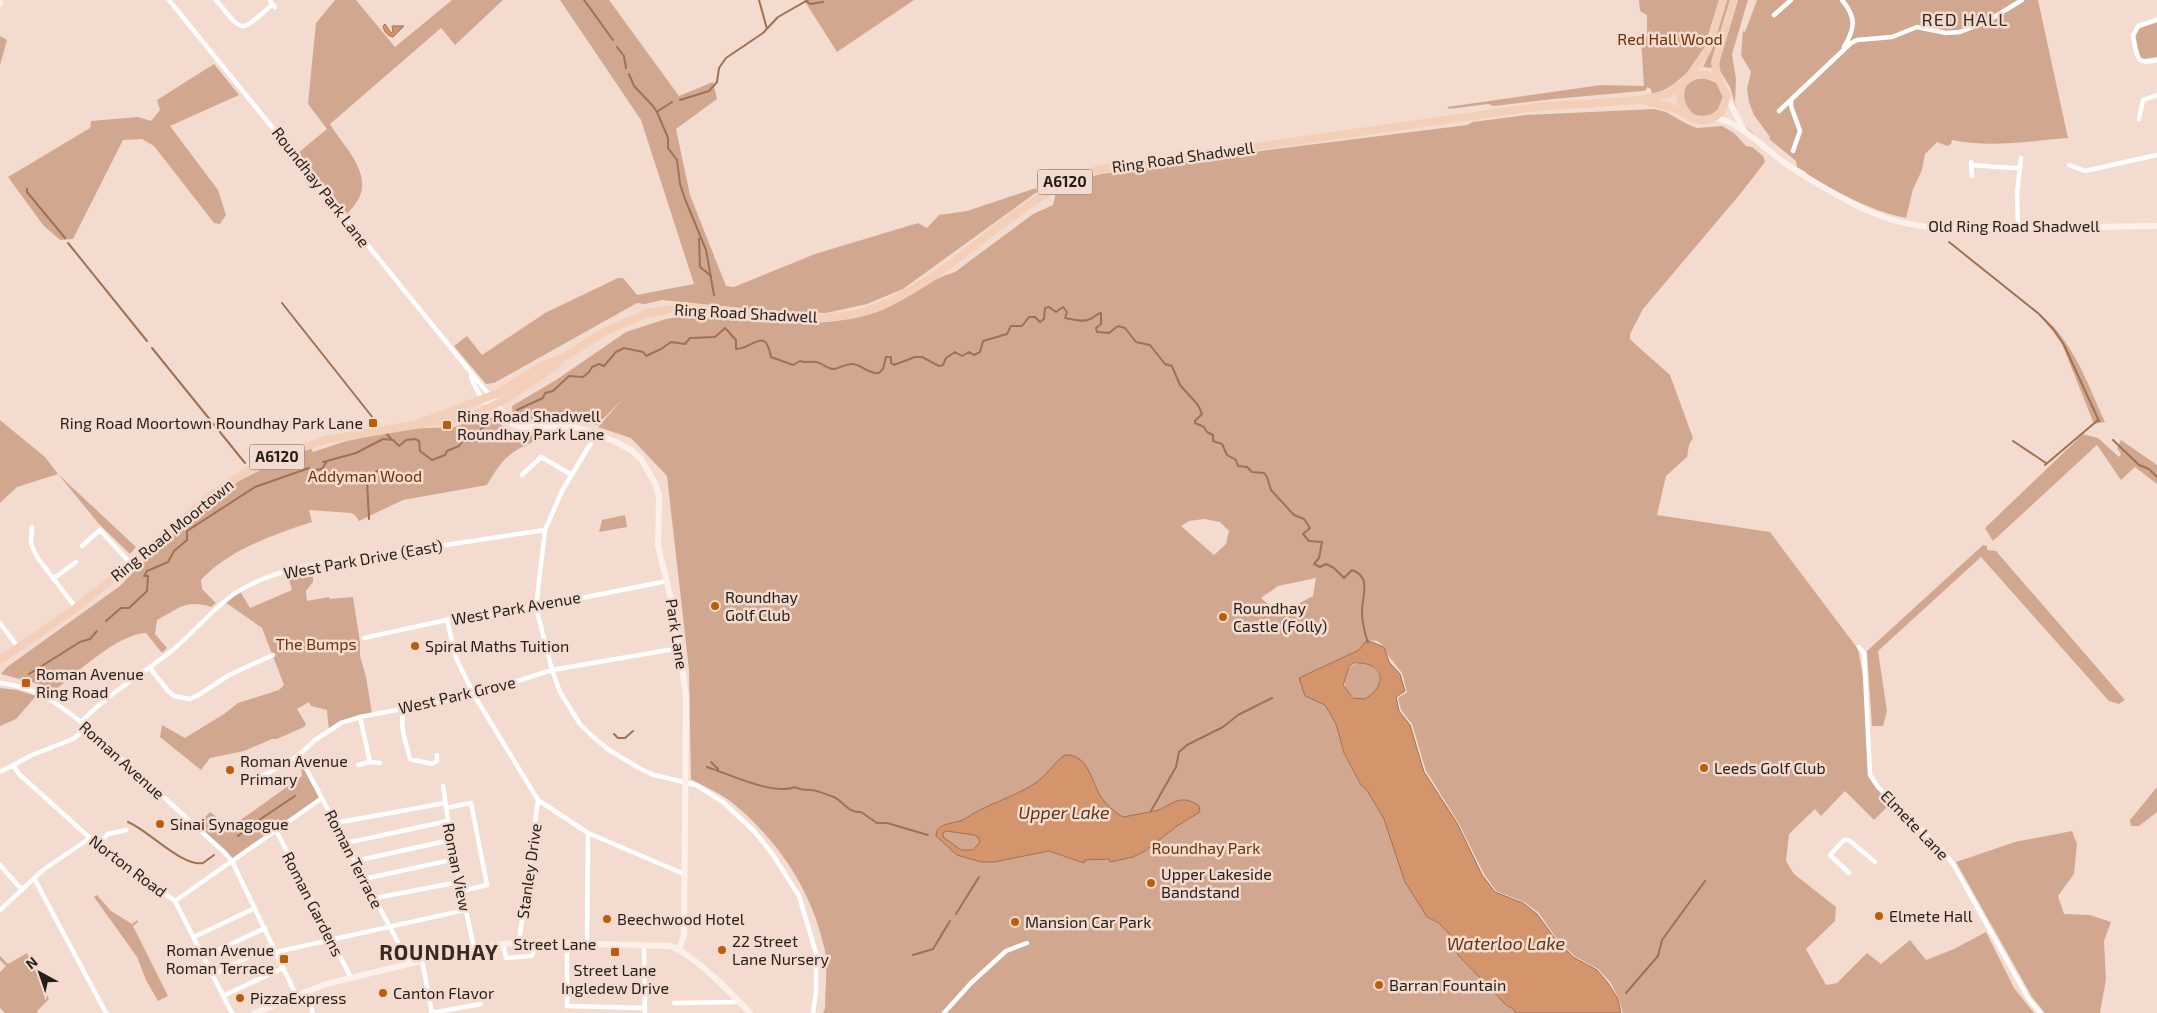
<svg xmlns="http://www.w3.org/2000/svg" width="2157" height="1013" viewBox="0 0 2157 1013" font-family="'Exo 2',sans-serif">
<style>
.green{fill:#d1a88f;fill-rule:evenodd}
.water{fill:#d4946c;stroke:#a07153;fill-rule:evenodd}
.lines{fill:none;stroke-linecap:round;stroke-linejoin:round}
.stream{stroke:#a07153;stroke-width:2}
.street{stroke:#fff;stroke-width:4.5}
.secondary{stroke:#fbf0ea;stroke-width:6}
.highway{stroke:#f3ceb9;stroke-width:8}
.poi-dot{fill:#ba5d0c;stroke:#f3dccf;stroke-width:2}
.labels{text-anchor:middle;stroke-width:5;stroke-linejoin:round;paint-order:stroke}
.shield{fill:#f3dccf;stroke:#645750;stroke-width:1}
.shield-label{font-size:15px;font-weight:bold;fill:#261e19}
.park-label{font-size:16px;fill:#6e3300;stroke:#f3dccf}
.street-label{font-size:16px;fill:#261e19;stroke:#f3dccf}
.poi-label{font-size:16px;fill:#261e19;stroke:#f3dccf;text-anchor:start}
.neighbourhood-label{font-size:18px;letter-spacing:1px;fill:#3a291f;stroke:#f3dccf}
.water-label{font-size:18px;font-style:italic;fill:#613518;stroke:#f3dccf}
.district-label{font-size:21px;font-weight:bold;letter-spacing:1px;fill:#3a291f;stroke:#f3dccf}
</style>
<rect width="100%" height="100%" fill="#f3dccf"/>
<path class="green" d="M335,0H356L395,47L452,0H503L455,45L441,28L330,124C342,145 372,171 359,198C356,204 351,209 347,214L298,153L327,129L308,104L316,23Z
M560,0H609L679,96L713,82L717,99L676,129L690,195L726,286L734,287L815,254L918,223L927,228L939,215L967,211L1036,188L1037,192L903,289L867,304L826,313L782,312L662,300L645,304L637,303L494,383L486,384L454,346L467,336L482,355L545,313L618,278H623L637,295L694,284L641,120Z
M804,0H914L837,52Z
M1639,0H1720C1716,15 1712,31 1706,45C1697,65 1674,90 1652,94L1651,89L1647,87L1646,90L1643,91L1553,99L1494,106L1488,104L1449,109L1447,107L1601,85L1644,86L1641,39L1647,37V15L1640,11Z
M1727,0H1730L1713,57L1712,68L1703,67L1713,46Z
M1737,0H1748L1732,54L1736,79L1735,102L1738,114L1745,126L1764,144L1750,132L1740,120L1730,87L1719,69L1720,56Z
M1757,0H2038L2068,138C2030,141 1989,148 1952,140L1951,144L1947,146L1937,142L1925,154L1922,170L1913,189L1906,218C1870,211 1839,192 1807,176L1806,172L1797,167L1796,161L1769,139L1770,137L1754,115L1749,102L1747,89L1751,72L1741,55L1743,31L1745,32Z
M2154,22H2157V57L2143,59L2140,57L2135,35L2139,29Z
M0,36L7,40L0,65Z
M214,64L239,95L170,126L218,190L226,215L220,224L214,223L154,146L142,139L123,140L73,239L60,240L43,225L8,177L90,128L91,121L138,117L151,121L160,110L157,100Z
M1692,78H1714L1724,98C1722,102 1719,110 1716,113C1704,123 1691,114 1683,104L1684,87Z
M1654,109L1666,112L1687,124L1697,128L1722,126L1734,133L1746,146L1752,147L1763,156L1765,162L1741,193L1643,309L1630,334V339L1634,343L1670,375L1693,438L1689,445L1687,457L1666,476L1657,515L1770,532L1858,649L1865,687L1870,775L1893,801L1874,820L1845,791L1821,816L1815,809L1789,834L1786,861L1794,874L1836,907L1835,921L1806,949L1826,985L1837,983L1867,953L1881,964L1910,940L1926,960L1954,949L1986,932L2014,988L2034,1013H1623L1619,999L1610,982L1598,969L1574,956L1554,935L1539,913L1524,902L1496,891L1484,874L1458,822L1426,771L1412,724L1401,710L1398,698L1407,692L1402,673L1387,654L1384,646L1377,641L1368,640L1359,650L1300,678L1325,705L1336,724L1344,753L1361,785L1367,790L1384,819L1405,882L1427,917L1439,923L1450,935L1458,955L1505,1004L1513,1009L1516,1013H823L825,1008C825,990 828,968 825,951C812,891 780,843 734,804C722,794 705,787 691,779L689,670L667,476L631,438L598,427L623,399L597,425L563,417L528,420L513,416L512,406L556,380L626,332L666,319L683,316C742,319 822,332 877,312C905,302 927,280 955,272L1033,214L1053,205L1056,192L1077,181L1101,174L1261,151L1467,125L1473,122L1526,115ZM1204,519L1220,522L1229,531L1226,544L1214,555L1181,526L1189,521ZM1316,578L1313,596L1279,614L1261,598L1278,586Z
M2041,315C2074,342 2087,383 2105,422L2094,424L2062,344Z
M480,417L494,418L508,431L544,437C512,451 505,454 487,485L403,500L359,521L355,515L351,513L309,510L312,522C275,534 228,550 201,580L202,589L216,603L211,607C185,599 179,609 157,620L155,634L167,648L162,653L146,633C117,634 77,673 54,691L42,685L1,674L7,667L120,586L152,553L216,496L231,485L272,464L311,448L313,452L343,442L400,429L455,427Z
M0,420L45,457L58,474L136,547L130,554L99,524L58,474L17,487L0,503Z
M2083,434L2098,438L2119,457L2121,454L2117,448L2121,440L2157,465V484L2135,467L2121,480L2097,445L1993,541L1985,528Z
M625,515L627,527L599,532L602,520Z
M1983,545L1987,546V550L1996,551L2125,700L2119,704L2109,701L1981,557L1878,651L1887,711L1883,726H1872L1867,651Z
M313,565V582L306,591L307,601L329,597L330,599L353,597L360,642V656L366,677L372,714L360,717L329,731L327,710L311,706L309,702L297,709L306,724L304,727L277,739H272L244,751L210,758L201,770L160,737L162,725L185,738L224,714L238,703L279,690L284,685L262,628L225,602L240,591L250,608L292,590L286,570Z
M1344 681a18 18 0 1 1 36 0a18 18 0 1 1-36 0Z
M0,688L17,690L36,696L16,719L0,726Z
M304,764L322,798L232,861L188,817L198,824L210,812L227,825L235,824L302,776L301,767Z
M2157,787V812L2139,826H2131L2130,820Z
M2072,831L2077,844L2074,874L2058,896L2064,914L2090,915L2111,922L2104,941L2106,979L2100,1013H2045L2032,997L1956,862L2015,842Z
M97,895L111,911L132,924L137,920L138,922L133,926L168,996L158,1001L146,980L137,957L94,897Z
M27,953L49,999L37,1011L38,1013H5L0,1008V972L6,966L0,960V956L8,964Z"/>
<path class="water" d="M385,24L391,33L393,32L392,26H404L393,37C388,36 384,32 383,26Z
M1367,640L1384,647L1389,662L1400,674L1405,691L1396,697L1399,711L1410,725L1424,772L1457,823L1482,875L1495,892L1523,903L1537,914L1553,936L1573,957L1597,970L1608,983L1618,999L1621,1013H1516L1513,1009L1505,1004L1458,955L1450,935L1439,923L1427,917L1405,882L1384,819L1367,790L1361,785L1344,753L1336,724L1325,705L1305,696L1299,678L1359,650ZM1354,663C1381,661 1391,683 1365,699L1353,698L1343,685L1349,667Z
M1065,755C1088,754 1091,780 1100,795C1104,803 1116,813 1123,817C1129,816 1155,811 1159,810C1174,802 1183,794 1199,806L1200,812L1177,826L1145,851L1133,857L1110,862L1109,859L1085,860L1084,863L1049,851L994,862H981L957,855L936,836C936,821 957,825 966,818C987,804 1012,798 1034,784C1047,776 1053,763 1065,755ZM946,831L974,835L978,837L980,842L973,850H961L943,837V833Z"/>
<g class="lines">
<path class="stream" d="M584,0L613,40
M759,0L767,29
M806,1L810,4L823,2
M617,47L624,56L626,68
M629,74L634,86L653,106L657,112L668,138V148L677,160L680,184L685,199L706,250L714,295
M680,100L709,91L717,82L719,68L726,58L763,33L778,17L808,0
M658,111L672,102
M27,189V192L65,238
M699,239L700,267L711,276
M1949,242L2039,314L2054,330L2064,345L2099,421
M68,243L147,341
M282,303L373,418
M152,348L245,463
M517,410L543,398L545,393L553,391L569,376L583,377L589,372L592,367L599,364L604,366L616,352L624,348L643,352L646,356L661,349L671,342L685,344L690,338L715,337L725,328L736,340V349C753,349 765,325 771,357L793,365L800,361C806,363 810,361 816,362C823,363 827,369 834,369C841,368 846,363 853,364C864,366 868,374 879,373L883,369L886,357H891V363L894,365L915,357H922L939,366L943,365L946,358L955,352L962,356L969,352L974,355L980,352L983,341L1007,334L1011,326H1022L1029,317H1035L1040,322L1044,319L1045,308L1049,307L1056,312L1063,307L1067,312L1065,318C1073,319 1083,323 1090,319C1095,317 1096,314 1101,313V324L1096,328L1097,332L1109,333L1118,326L1125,328L1136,342L1150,345L1165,364L1172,366L1180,385L1198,405L1202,414L1195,421V423L1204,427L1207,432L1213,435V441L1222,444L1227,455L1236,460L1238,466L1247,467L1252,472L1264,473L1267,477L1271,490L1294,515L1304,519L1310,528L1303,534L1309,541L1322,542L1319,558L1314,564L1320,567L1326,564L1334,568L1344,578L1352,570C1372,577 1362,596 1362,612C1362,622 1365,634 1368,643
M385,432L392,440
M2113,440L2139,465L2149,469L2157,477
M2013,441L2046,463
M323,462L356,453L383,439L393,440L399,446L406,440L415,439L419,441L420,451L432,460L445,455L447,451L459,446L462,442L477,441C477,431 481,428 489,424
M2045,465L2098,420
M316,470L322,469L327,461
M369,519L367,480L377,471
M106,621L121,608H129L147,591L148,576H144L147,571L168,562L174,551L187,540V531L255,487L309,468
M29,674L80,642L90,639L97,631
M614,734L618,738H625L633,731
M711,762L718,769
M707,767C729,774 774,796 795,787C801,791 804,789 811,790C816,790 828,795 834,797C844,802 848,813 861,812L877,823H887L928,835
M1151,811L1176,767L1179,752L1187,745L1223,727L1238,715L1272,698
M128,822C148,830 182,867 203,863L214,855
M238,836L250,826L295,796
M956,914L979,877
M913,955L933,949L950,921
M1626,993L1658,956L1662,940L1705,881"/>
<path class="street" d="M169,0L490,396
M216,0C245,35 239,33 273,4
M1842,0C1857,18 1855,28 1844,47
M270,1L275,7
M1774,15L1791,0
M2157,20L2138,26L2133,36C2137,54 2134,66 2157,60
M1791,101V106L1800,131L1793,151
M1779,111L1851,43L1857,40L1892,37L1917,27L1946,33L1960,32L1986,22L2022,0
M2139,119L2143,100L2157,95
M1971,162L1972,176
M1972,165C1988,166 2003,168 2020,168L2017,193L2018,228
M2069,165L2085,171L2157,155
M2020,168L2021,158
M471,376L473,383L483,400
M597,433L562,491L545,530L536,607L552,670L560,692L580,724L592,736L609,750L639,768L654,775L696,785L723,802L754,831L773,855L799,896L816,953V992L813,1013
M522,475L541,457L572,475
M32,527L31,544L37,557L76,608
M82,546L100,530L131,564
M53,579L76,562
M447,620L456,658L474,695L538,800L588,833L684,874
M0,623L18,647
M364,638L451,619L536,607L667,581
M1859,647L1864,653L1870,775L1878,787L1942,850L1953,864L2028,998L2040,1013
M150,668L168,691L174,696L190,699L197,696L229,675L273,655
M0,683C35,687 54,701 81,722L224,852L232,861L296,995
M404,708C399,728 406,741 410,759L432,764L437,761V755
M360,717L370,762L380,763
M81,722C107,695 139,676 169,653C192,635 210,611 234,594C258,578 285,570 313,565L545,530
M299,755L409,963
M13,765L19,774L90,838L175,901L232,1013
M358,765L370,762
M0,772L32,755L73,739L87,728
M249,781L268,773L299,755L315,740L341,723L360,717L474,695L552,670L680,648
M443,786L451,840L474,948
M446,808L471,803L487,885L461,891
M335,823L445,803
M276,830L351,978
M346,843L448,821
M98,844L108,834L126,830
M355,861L451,840
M0,865L22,890
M1849,873L1830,855L1844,840H1849L1875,862
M34,878L106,1013
M364,879L455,859
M375,898L459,882
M175,901L322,798
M0,910L43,870L90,838
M194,937L255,908
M519,942L538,800
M503,944L506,958L532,956L536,942
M567,944V1006L645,1008
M587,944L588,833
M644,945L645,1013
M276,952L465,910
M204,957L265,928
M422,960L432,1013
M212,975L273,945
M305,991L313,1013
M223,996L283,968
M674,1003L739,1002
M431,1013L481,1004
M944,1013L971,983L1006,951L1027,943"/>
<path class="secondary" d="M0,4V0
M1727,97L1743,129
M1713,118C1736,118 1767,151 1786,164C1813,182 1858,209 1889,219C1930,232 1974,228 2017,228C2064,227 2110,227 2157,226
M490,396L509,420
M483,400L505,420L520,427L573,426L614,441L631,450L641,459L655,483L659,496L658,546L675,615L686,696L684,935L679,950
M255,1013L326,984L474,948L519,942L670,946C697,957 730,992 750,1013"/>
<path class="highway" d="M1686,81L1708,49L1723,0
M1645,101L1671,107L1694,119L1704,120L1713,118L1721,112L1727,97L1717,75L1715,63L1734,0
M1688,114C1680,105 1678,94 1683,83C1695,72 1706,73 1719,80
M420,423L498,393L544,365L566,356L604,332L645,314L681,307L817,318C833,317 850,316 866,311C952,283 1013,195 1100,169L1536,107L1641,100L1668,94L1683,83
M0,660L76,608L131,564L211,495L246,472L281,455L325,440L474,415L504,400L548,371L559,362"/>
</g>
<g class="poi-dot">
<rect x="368" y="418" width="10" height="10" rx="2.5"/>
<rect x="442" y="420" width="10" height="10" rx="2.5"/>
<circle cx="715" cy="606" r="5"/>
<circle cx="1223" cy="617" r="5"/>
<circle cx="415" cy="646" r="5"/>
<rect x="21" y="678" width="10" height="10" rx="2.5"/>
<circle cx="1704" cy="768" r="5"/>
<circle cx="230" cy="770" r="5"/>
<circle cx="160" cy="824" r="5"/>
<circle cx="1151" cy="883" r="5"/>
<circle cx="1879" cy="916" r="5"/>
<circle cx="607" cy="919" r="5"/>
<circle cx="1015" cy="922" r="5"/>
<circle cx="722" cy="950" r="5"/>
<rect x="610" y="947" width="10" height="10" rx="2.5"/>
<rect x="279" y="954" width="10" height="10" rx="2.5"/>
<circle cx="1379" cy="985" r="5"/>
<circle cx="383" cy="993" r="5"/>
<circle cx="240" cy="998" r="5"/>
</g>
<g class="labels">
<g class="shield">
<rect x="1037.5" y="169.5" width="55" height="25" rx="4"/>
<rect x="249.5" y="444.5" width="55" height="25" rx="4"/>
</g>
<g class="shield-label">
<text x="1065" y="187">A6120</text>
<text x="277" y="462">A6120</text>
</g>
<g class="park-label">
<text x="1670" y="45">Red Hall Wood</text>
<text x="365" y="482">Addyman Wood</text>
<text x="316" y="650">The Bumps</text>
<text x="1206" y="854">Roundhay Park</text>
</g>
<g class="street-label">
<text transform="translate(1183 157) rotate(-8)" y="6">Ring Road Shadwell</text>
<text transform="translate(321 187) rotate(52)" y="6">Roundhay Park Lane</text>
<text x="2014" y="232">Old Ring Road Shadwell</text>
<text transform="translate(746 313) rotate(3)" y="6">Ring Road Shadwell</text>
<text transform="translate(172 530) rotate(-39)" y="6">Ring Road Moortown</text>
<text transform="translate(363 559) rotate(-10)" y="6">West Park Drive (East)</text>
<text transform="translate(516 608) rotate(-10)" y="6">West Park Avenue</text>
<text transform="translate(677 634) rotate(81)" y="6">Park Lane</text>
<text transform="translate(457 695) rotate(-13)" y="6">West Park Grove</text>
<text transform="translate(122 760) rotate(42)" y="6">Roman Avenue</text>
<text transform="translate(1915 825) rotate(46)" y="6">Elmete Lane</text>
<text transform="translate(354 859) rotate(63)" y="6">Roman Terrace</text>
<text transform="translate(128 866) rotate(37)" y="6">Norton Road</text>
<text transform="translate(457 867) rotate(79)" y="6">Roman View</text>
<text transform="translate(529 871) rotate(-82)" y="6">Stanley Drive</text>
<text transform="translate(313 904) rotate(63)" y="6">Roman Gardens</text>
<text x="555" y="950">Street Lane</text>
</g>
<g class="poi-label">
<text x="457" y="422">Ring Road Shadwell<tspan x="457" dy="18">Roundhay Park Lane</tspan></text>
<text x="363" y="429" text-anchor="end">Ring Road Moortown Roundhay Park Lane</text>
<text x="725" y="603">Roundhay<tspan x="725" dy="18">Golf Club</tspan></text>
<text x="1233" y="614">Roundhay<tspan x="1233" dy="18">Castle (Folly)</tspan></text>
<text x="425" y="652">Spiral Maths Tuition</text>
<text x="36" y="680">Roman Avenue<tspan x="36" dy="18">Ring Road</tspan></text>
<text x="240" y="767">Roman Avenue<tspan x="240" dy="18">Primary</tspan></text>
<text x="1714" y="774">Leeds Golf Club</text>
<text x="170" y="830">Sinai Synagogue</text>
<text x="1161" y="880">Upper Lakeside<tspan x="1161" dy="18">Bandstand</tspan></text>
<text x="1889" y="922">Elmete Hall</text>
<text x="617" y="925">Beechwood Hotel</text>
<text x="1025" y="928">Mansion Car Park</text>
<text x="732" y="947">22 Street<tspan x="732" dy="18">Lane Nursery</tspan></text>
<text x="274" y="956" text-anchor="end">Roman Avenue<tspan x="274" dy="18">Roman Terrace</tspan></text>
<text x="615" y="976" text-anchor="middle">Street Lane<tspan x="615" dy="18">Ingledew Drive</tspan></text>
<text x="1389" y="991">Barran Fountain</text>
<text x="393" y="999">Canton Flavor</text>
<text x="250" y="1004">PizzaExpress</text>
</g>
<g class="neighbourhood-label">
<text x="1965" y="26">RED HALL</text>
</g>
<g class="water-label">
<text x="1064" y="819">Upper Lake</text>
<text x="1506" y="950">Waterloo Lake</text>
</g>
<g class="district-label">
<text x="439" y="960">ROUNDHAY</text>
</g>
</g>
<g transform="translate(40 973) rotate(320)" stroke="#f3dccf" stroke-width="4" paint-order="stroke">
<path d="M0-4L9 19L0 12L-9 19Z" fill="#261e19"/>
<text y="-8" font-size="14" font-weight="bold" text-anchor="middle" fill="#261e19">N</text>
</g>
</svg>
